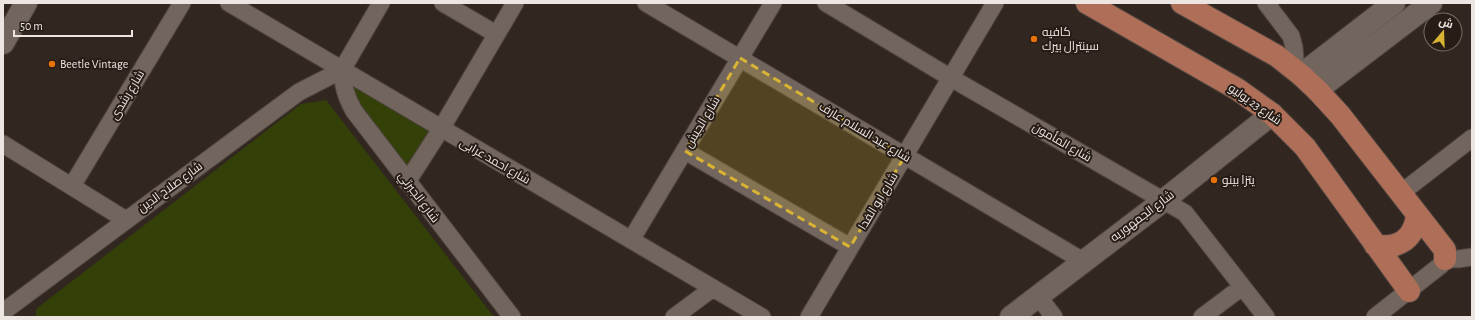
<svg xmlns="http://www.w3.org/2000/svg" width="1475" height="320" viewBox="0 0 1475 320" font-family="'Alegreya Sans',Cairo,sans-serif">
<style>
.green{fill:#334008}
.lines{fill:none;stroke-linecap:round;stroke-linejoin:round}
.minor-casing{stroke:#4c433d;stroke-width:19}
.secondary-casing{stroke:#4c433d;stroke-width:24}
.primary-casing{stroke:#4c433d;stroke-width:24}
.minor{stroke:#71655d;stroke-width:17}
.secondary{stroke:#71655d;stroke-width:22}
.primary{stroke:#ae6e58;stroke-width:22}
.marked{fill:#d9b434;fill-opacity:0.2;stroke:#d9b434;stroke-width:3;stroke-dasharray:8 5;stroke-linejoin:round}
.food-dot{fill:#e8710a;stroke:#271d16;stroke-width:1.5}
.labels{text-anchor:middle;stroke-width:4;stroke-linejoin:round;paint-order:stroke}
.poi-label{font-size:12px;fill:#ece5e1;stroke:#271d16;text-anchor:start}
.street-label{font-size:12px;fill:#ece5e1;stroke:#271d16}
</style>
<rect width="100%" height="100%" fill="#312720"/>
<path class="green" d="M355,82L434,131L406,175L348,94Z
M326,100L494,317H36V309L301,104Z"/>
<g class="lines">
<defs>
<path id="minor" d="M229,3L762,317
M443,3L496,34
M646,3L1083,261
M826,3L951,78L1185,213L1266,317
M1266,3L1291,36L1294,47L1296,71
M342,70C343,86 346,97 354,111L512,317
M342,70L381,3
M3,144L126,220
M685,151L850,247
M407,182L441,129L515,3
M72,186L182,3
M1401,193L1472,138
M631,240L773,3
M1038,296L1054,317
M3,312L299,92L342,70
M674,317L713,288
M809,317L995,3
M1202,317L1242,287
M1375,317L1441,265L1445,259H1458L1472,257"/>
<path id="secondary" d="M3,43L26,3
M1301,75L1394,3
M1317,90L1431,3
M1011,317L1163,201L1272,114"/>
<path id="primary" d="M1087,3L1237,89L1272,114L1305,147L1409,291
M1182,3L1277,56L1301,75L1317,90L1340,115L1445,250V259
M1375,245C1399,250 1415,238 1417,214"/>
</defs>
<use href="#minor" class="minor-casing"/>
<use href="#secondary" class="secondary-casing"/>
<use href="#primary" class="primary-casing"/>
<use href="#minor" class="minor"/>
<use href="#secondary" class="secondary"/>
<use href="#primary" class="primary"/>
</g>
<path class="marked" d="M740,58L905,156L850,247L685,151Z"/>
<g class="food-dot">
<circle cx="1034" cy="39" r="4"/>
<circle cx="52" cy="64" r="4"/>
<circle cx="1214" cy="180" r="4"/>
</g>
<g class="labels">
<g class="poi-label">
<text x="1042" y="36">كافيه<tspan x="1042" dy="14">سينترال بيرك</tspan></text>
<text x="60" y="68">Beetle Vintage</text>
<text x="1222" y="184">يتزا بينو</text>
</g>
<g class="street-label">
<text transform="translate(127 95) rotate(-59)" y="4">شارع رشدى</text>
<text transform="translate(1255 104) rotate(35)" y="4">شارع 23 يوليو</text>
<text transform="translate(702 122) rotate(-59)" y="4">شارع الجيش</text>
<text transform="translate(865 132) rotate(31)" y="4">شارع عبد السلام عارف</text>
<text transform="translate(1062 142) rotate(30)" y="4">شارع المأمون</text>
<text transform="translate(495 161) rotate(30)" y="4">شارع احمد عرابى</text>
<text transform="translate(170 187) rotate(-36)" y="4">شارع صلاح الدين</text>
<text transform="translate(419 197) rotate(53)" y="4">شارع الجبرتي</text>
<text transform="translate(878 201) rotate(-59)" y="4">شارع ابو الفدا</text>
<text transform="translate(1142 216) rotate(-37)" y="4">شارع الجمهوريه</text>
</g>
</g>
<rect width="1475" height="320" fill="none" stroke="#ece5e1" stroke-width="8"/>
<g transform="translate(1443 32) rotate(19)"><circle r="19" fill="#271d16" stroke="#766d67"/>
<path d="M0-3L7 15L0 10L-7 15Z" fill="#d9b434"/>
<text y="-6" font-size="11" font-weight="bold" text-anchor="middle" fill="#ece5e1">ش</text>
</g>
<path d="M14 30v6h118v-6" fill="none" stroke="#ece5e1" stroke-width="2"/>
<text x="20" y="30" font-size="12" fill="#ece5e1" stroke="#271d16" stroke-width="3" paint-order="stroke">50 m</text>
</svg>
